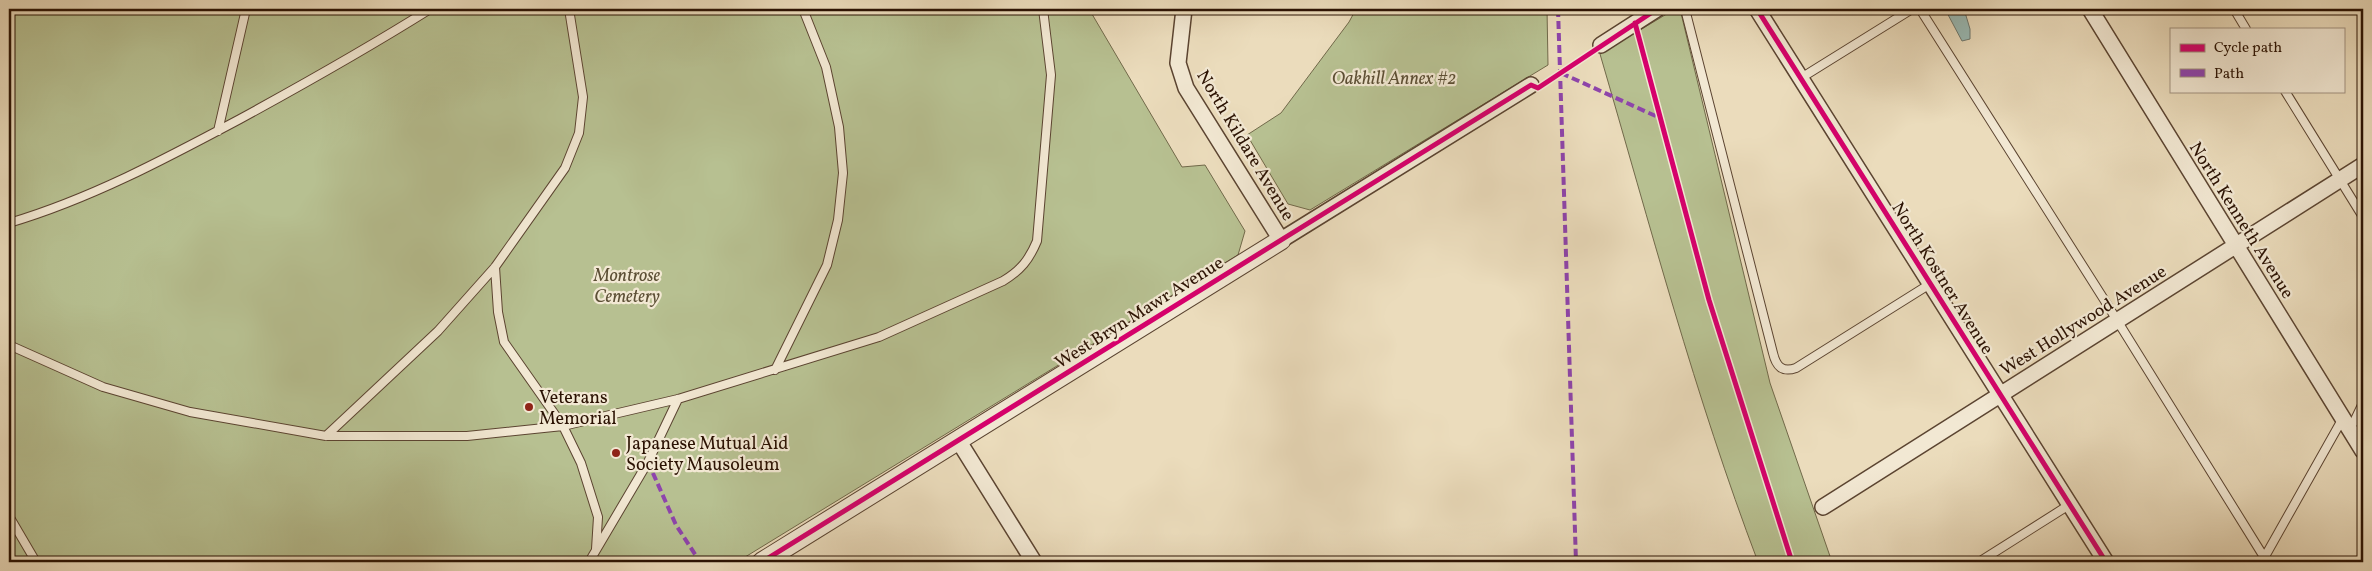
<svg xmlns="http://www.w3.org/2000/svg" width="2372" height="571" viewBox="0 0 2372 571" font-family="Vollkorn,serif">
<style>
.green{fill:#b7c091;stroke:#71694a}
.water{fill:#99bab5;stroke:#6d776e}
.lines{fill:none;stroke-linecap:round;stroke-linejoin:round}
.service-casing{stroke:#5b4431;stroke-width:10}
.minor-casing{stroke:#5b4431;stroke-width:18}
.tertiary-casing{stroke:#5b4431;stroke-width:21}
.service{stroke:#f2e8d3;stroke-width:8}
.minor{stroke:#f2e8d3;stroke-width:15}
.tertiary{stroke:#f2e8d3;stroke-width:19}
.quiet{stroke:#8e44ad;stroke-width:4;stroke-dasharray:8 4;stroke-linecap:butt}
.cycleway-casing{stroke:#f2e8d3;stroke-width:8}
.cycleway{stroke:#d6006c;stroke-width:5}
.poi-dot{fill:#8f2418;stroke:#f2e8d3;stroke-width:2}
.labels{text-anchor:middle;stroke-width:4.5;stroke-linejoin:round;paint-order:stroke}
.park-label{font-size:18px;font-style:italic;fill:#5c4f35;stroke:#f2e8d3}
.street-label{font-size:18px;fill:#2b1203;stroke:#f2e8d3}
.poi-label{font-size:18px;fill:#2b1203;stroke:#f2e8d3;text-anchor:start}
</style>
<rect width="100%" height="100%" fill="#ebdcbc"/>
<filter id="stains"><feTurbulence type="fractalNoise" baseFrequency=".004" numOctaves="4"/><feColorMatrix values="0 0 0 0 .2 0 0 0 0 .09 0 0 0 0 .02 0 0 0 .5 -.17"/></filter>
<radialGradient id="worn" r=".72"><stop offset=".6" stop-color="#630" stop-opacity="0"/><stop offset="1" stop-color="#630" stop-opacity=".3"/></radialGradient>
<path class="green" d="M9,9H1089L1182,167L1205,165L1245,231L1238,255L737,562H9Z
M1356,9H1547L1548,65L1310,210L1288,204L1247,135L1281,113L1349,22Z
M1675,9H1680L1770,383L1832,562H1758C1695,396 1650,225 1600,54Z"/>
<path class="water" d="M1945,9H1964L1970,29V39L1962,41Z"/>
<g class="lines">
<defs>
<path id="service" d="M1685,9L1773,353C1776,366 1782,373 1796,368L1930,284
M1920,9L2105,301L2264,557
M2234,9L2246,29
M1801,78L1912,9
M2285,91L2363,217
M218,131L246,9
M9,223C90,199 165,159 240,119C304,84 368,48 430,9
M495,267L498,312L504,342L563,426L581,463L598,517L596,549
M9,345L103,387L190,412L326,436H467L563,426L678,399L879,337L1003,281C1021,270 1029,260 1037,241L1051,75L1043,9
M775,370L827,265L838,220L843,173L839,127L826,67L803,9
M2350,430L2363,403
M326,436L438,331L495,267L565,168L579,133L583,97L569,9
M9,516L36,562
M2263,560L2343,418
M589,562L648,462L678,399
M1979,562L2069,505"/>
<path id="minor" d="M1184,9L1178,63L1186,88L1281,240L1531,85
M1757,9L2106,562
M2090,9L2363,451
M1601,45L1657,9
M958,440L1034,562
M1823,507L2363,165"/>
<path id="tertiary" d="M762,562L1281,240"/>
</defs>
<use href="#service" class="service-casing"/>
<use href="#minor" class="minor-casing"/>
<use href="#tertiary" class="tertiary-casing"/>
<use href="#service" class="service"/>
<use href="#minor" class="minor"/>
<use href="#tertiary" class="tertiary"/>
<path class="quiet" d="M1558,9L1576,562
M1561,73L1660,118
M648,462L676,525L700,562"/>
<defs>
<path id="cycleway" d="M1757,9L2106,562
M1635,23L1709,300L1792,562
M762,562L1531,85L1538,88L1657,9"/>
</defs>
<use href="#cycleway" class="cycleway-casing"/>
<use href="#cycleway" class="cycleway"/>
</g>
<g class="poi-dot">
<circle cx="529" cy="407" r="5"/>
<circle cx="616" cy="453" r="5"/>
</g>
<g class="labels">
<g class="park-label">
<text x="1394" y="84">Oakhill Annex #2</text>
<text x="627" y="281">Montrose<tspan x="627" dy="21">Cemetery</tspan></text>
</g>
<g class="street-label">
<text transform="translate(1246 145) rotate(59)" y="6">North Kildare Avenue</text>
<text transform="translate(2242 220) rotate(58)" y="6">North Kenneth Avenue</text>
<text transform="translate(1943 278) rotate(58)" y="6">North Kostner Avenue</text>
<text transform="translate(1139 312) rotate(-32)" y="6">West Bryn Mawr Avenue</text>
<text transform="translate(2083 320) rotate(-32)" y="6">West Hollywood Avenue</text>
</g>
<g class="poi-label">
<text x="539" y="403">Veterans<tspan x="539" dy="21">Memorial</tspan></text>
<text x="626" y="449">Japanese Mutual Aid<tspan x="626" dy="21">Society Mausoleum</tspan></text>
</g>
</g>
<rect width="2372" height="571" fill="none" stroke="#ebdcbc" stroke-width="30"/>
<rect x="10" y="10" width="2352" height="551" fill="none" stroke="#2b1203" stroke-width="2.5"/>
<rect x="15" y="15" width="2342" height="541" fill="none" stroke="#2b1203"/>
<rect x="2170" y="28" width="175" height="65" fill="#f2e8d3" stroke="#a29280"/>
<rect x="2180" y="44" width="25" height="8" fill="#d6006c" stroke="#a29280"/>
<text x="2214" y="52" font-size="15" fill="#2b1203">Cycle path</text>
<rect x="2180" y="69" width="25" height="8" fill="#8e44ad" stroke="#a29280"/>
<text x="2214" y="78" font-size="15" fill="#2b1203">Path</text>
<rect width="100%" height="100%" filter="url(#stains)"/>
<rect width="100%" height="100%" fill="url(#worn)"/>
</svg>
